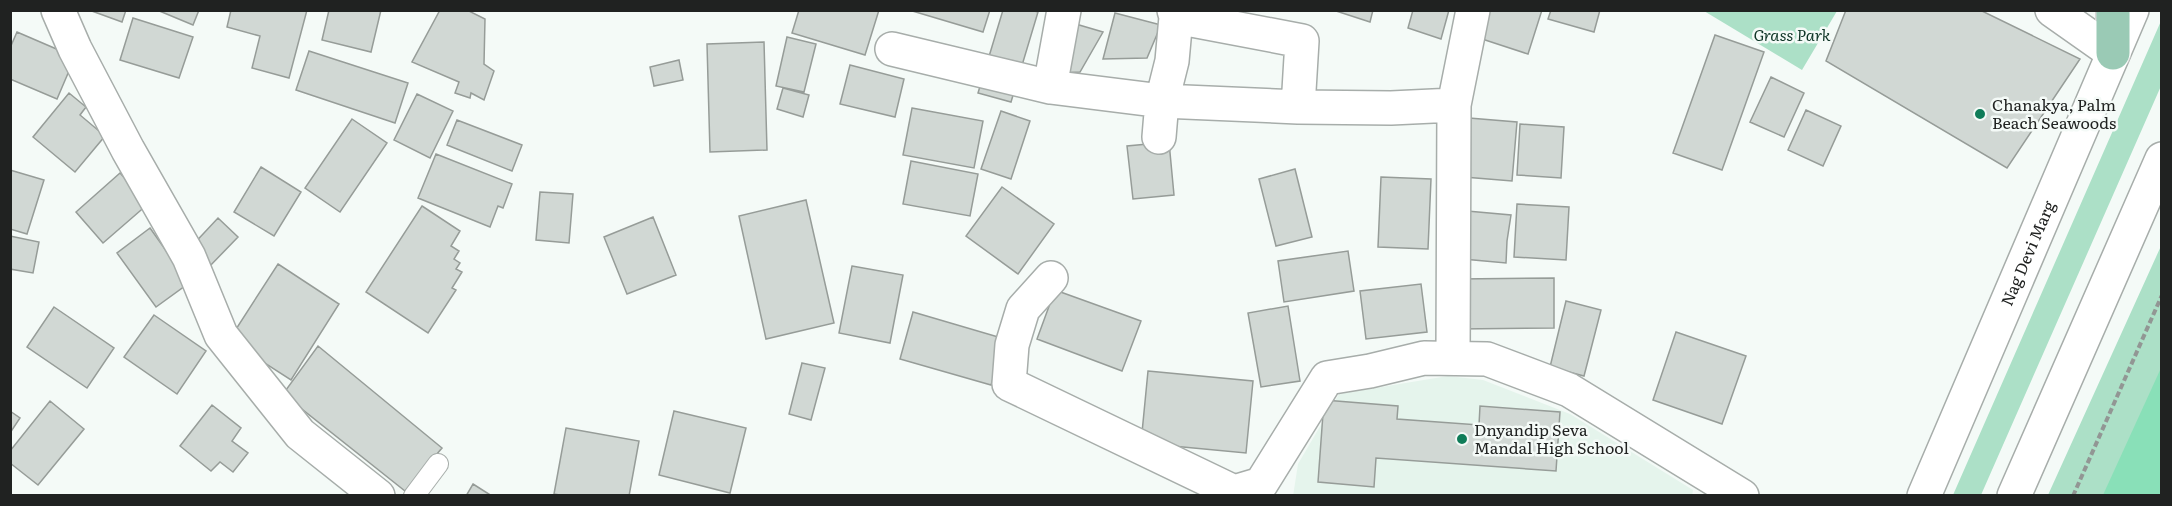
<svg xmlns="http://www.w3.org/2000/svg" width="2172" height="506" viewBox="0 0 2172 506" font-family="Literata,serif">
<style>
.built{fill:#e5f4ec}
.green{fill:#ace0c7}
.water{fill:#89e0b8}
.building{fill:#d1d8d4;stroke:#969c98;stroke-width:1.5}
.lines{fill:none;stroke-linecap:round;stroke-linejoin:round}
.lane-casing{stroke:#a7adaa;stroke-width:22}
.street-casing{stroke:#a7adaa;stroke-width:36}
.secondary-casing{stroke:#a7adaa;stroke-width:36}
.primary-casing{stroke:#d7d7d7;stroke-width:36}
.path{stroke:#929694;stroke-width:4;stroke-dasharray:6 3;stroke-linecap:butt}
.lane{stroke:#fff;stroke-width:20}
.street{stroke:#fff;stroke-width:33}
.secondary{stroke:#fff;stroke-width:33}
.primary{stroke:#9acab5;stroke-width:33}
.poi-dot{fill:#0f7c58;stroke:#f4faf7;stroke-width:2}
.labels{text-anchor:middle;stroke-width:5;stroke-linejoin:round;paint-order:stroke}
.park-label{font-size:16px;font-style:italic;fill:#0d3425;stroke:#f4faf7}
.poi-label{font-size:16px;fill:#202221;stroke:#f4faf7;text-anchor:start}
.street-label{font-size:16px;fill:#202221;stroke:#f4faf7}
</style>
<rect width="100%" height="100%" fill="#f4faf7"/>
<path class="built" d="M1448,376L1483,380L1570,414L1693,490L1692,496H1293L1298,464L1339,394Z"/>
<path class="green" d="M1704,11H1837L1802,70Z
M2161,21V86L1981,495H1953Z
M2161,246V495H2048Z"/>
<path class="water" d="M2161,368V495H2103Z"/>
<path class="building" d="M89,10H126L122,22Z
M157,10H199L193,25Z
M231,10H307L289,78L252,68L260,36L227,27Z
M329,10H381L371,52L322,40Z
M440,10H467L485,19L484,64L494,71L484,100L471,93L470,98L455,93L459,82L412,62Z
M799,10H879L865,55L792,33Z
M909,10H990L983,32Z
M1003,10H1031L1038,12L1011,102L978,93Z
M1333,10H1373L1370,22Z
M1413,10H1449L1441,39L1408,28Z
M1488,10H1542L1528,54L1479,38Z
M1551,10H1600L1594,32L1548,19Z
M1846,10H1980L2080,59L2007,168L1826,61Z
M1115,13L1161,25L1147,58L1103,59Z
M133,18L193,37L179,78L120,60Z
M1069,22L1103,32L1080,72L1060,73Z
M17,32L75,57L57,99L10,79V48Z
M1715,35L1764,52L1722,170L1673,153Z
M787,37L816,44L804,92L776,86Z
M764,42L767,150L710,152L707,44Z
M309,51L408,83L395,123L296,90Z
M679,60L683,80L654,86L650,67Z
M850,65L904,79L895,117L840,104Z
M1771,77L1804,93L1784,137L1750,122Z
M783,88L809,95L803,117L777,109Z
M69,93L86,107L80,115L105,136L75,172L33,137Z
M417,94L453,111L430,158L394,140Z
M912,108L983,121L974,168L903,155Z
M1806,110L1841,126L1823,166L1788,150Z
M1001,111L1030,121L1011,179L981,169Z
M1469,118L1517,122L1512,181L1464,177Z
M352,119L387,143L340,212L305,188Z
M457,120L522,145L512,171L447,145Z
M1520,124L1564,127L1561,178L1517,175Z
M1169,142L1174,195L1133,199L1127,146Z
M436,154L512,184L503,208L498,206L490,227L418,198Z
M911,161L978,174L970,216L903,204Z
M261,167L301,192L274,236L234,212Z
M1295,169L1312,237L1276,246L1259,179Z
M10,170L44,180L27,234L10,229Z
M120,173L148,204L103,243L76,212Z
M1381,177L1431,179L1428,249L1378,247Z
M1002,187L1054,224L1018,274L966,236Z
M540,192L573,194L569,243L536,240Z
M806,200L834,323L766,339L739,216Z
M1517,204L1569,207L1566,260L1514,257Z
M422,206L460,231L451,246L459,251L454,259L460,263L456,269L462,272L452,288L456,290L428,333L366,292Z
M1467,211L1511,215L1507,241L1506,263L1463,259Z
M653,217L676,275L627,294L604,237Z
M218,218L238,237L208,268L189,249Z
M150,228L189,283L156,307L117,253Z
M10,236L39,242L33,273L10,269Z
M1348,251L1354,291L1284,302L1278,261Z
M278,264L339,304L291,380L229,340Z
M852,266L903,275L890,343L839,333Z
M1554,278V328L1458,329V279Z
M1421,284L1427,332L1366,339L1360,291Z
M1055,290L1141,321L1122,371L1037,339Z
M1566,301L1601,310L1584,376L1550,367Z
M1288,306L1300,381L1261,387L1248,313Z
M54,307L114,348L87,388L27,347Z
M913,312L1005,339L991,385L900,359Z
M154,315L206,351L177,394L124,357Z
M1676,332L1746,356L1722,424L1653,400Z
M318,346L442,448L405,491L283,394Z
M802,363L825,368L811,420L789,414Z
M1148,371L1253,381L1246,453L1141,443Z
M1324,400L1398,406L1397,419L1479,425L1480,406L1560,412L1556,471L1376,458L1374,487L1318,482Z
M50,401L84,429L38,485L10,463V451Z
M212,405L241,428L232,441L248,453L233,472L220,462L211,471L180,446Z
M10,411L20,418L10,433Z
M674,411L746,428L730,493L659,475Z
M566,428L639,441L629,496H565L554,494Z
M473,484L492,496H466Z"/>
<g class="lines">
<defs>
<path id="lane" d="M414,496L438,464"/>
<path id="street" d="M58,10L75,49L128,150L189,257L221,335L300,434L378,496
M1174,10L1176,17L1302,41L1298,107
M2052,10L2113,53
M892,49L1050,87L1162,101L1298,107L1391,108L1454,105
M1050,87L1064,10
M1159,137L1162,101L1172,61L1176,17
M1051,278L1023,309L1012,345L1009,384L1234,492L1261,484L1327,378L1370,371L1424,358L1487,359L1569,390L1742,496
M1453,358L1454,105L1473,10"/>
<g id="secondary">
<path id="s1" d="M1924,496L2132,10"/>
<path d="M2014,496L2162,159"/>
</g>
<path id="primary" d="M2113,10V53"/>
</defs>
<use href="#lane" class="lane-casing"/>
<use href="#street" class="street-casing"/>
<use href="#secondary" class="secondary-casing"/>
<use href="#primary" class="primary-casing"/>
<path class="path" d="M2073,496L2162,295"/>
<use href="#lane" class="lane"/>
<use href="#street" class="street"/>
<use href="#secondary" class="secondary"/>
<use href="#primary" class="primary"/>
</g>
<g class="poi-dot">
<circle cx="1980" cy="114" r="6"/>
<circle cx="1462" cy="439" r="6"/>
</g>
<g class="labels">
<g class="park-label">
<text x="1792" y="41">Grass Park</text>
</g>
<g class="poi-label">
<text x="1992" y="111">Chanakya, Palm<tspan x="1992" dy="18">Beach Seawoods</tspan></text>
<text x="1474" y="436">Dnyandip Seva<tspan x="1474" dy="18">Mandal High School</tspan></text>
</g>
<g class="street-label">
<text dy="6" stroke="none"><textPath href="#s1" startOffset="264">Nag Devi Marg</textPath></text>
</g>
</g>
<rect width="2172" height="506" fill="none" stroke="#202221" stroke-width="24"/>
</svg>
